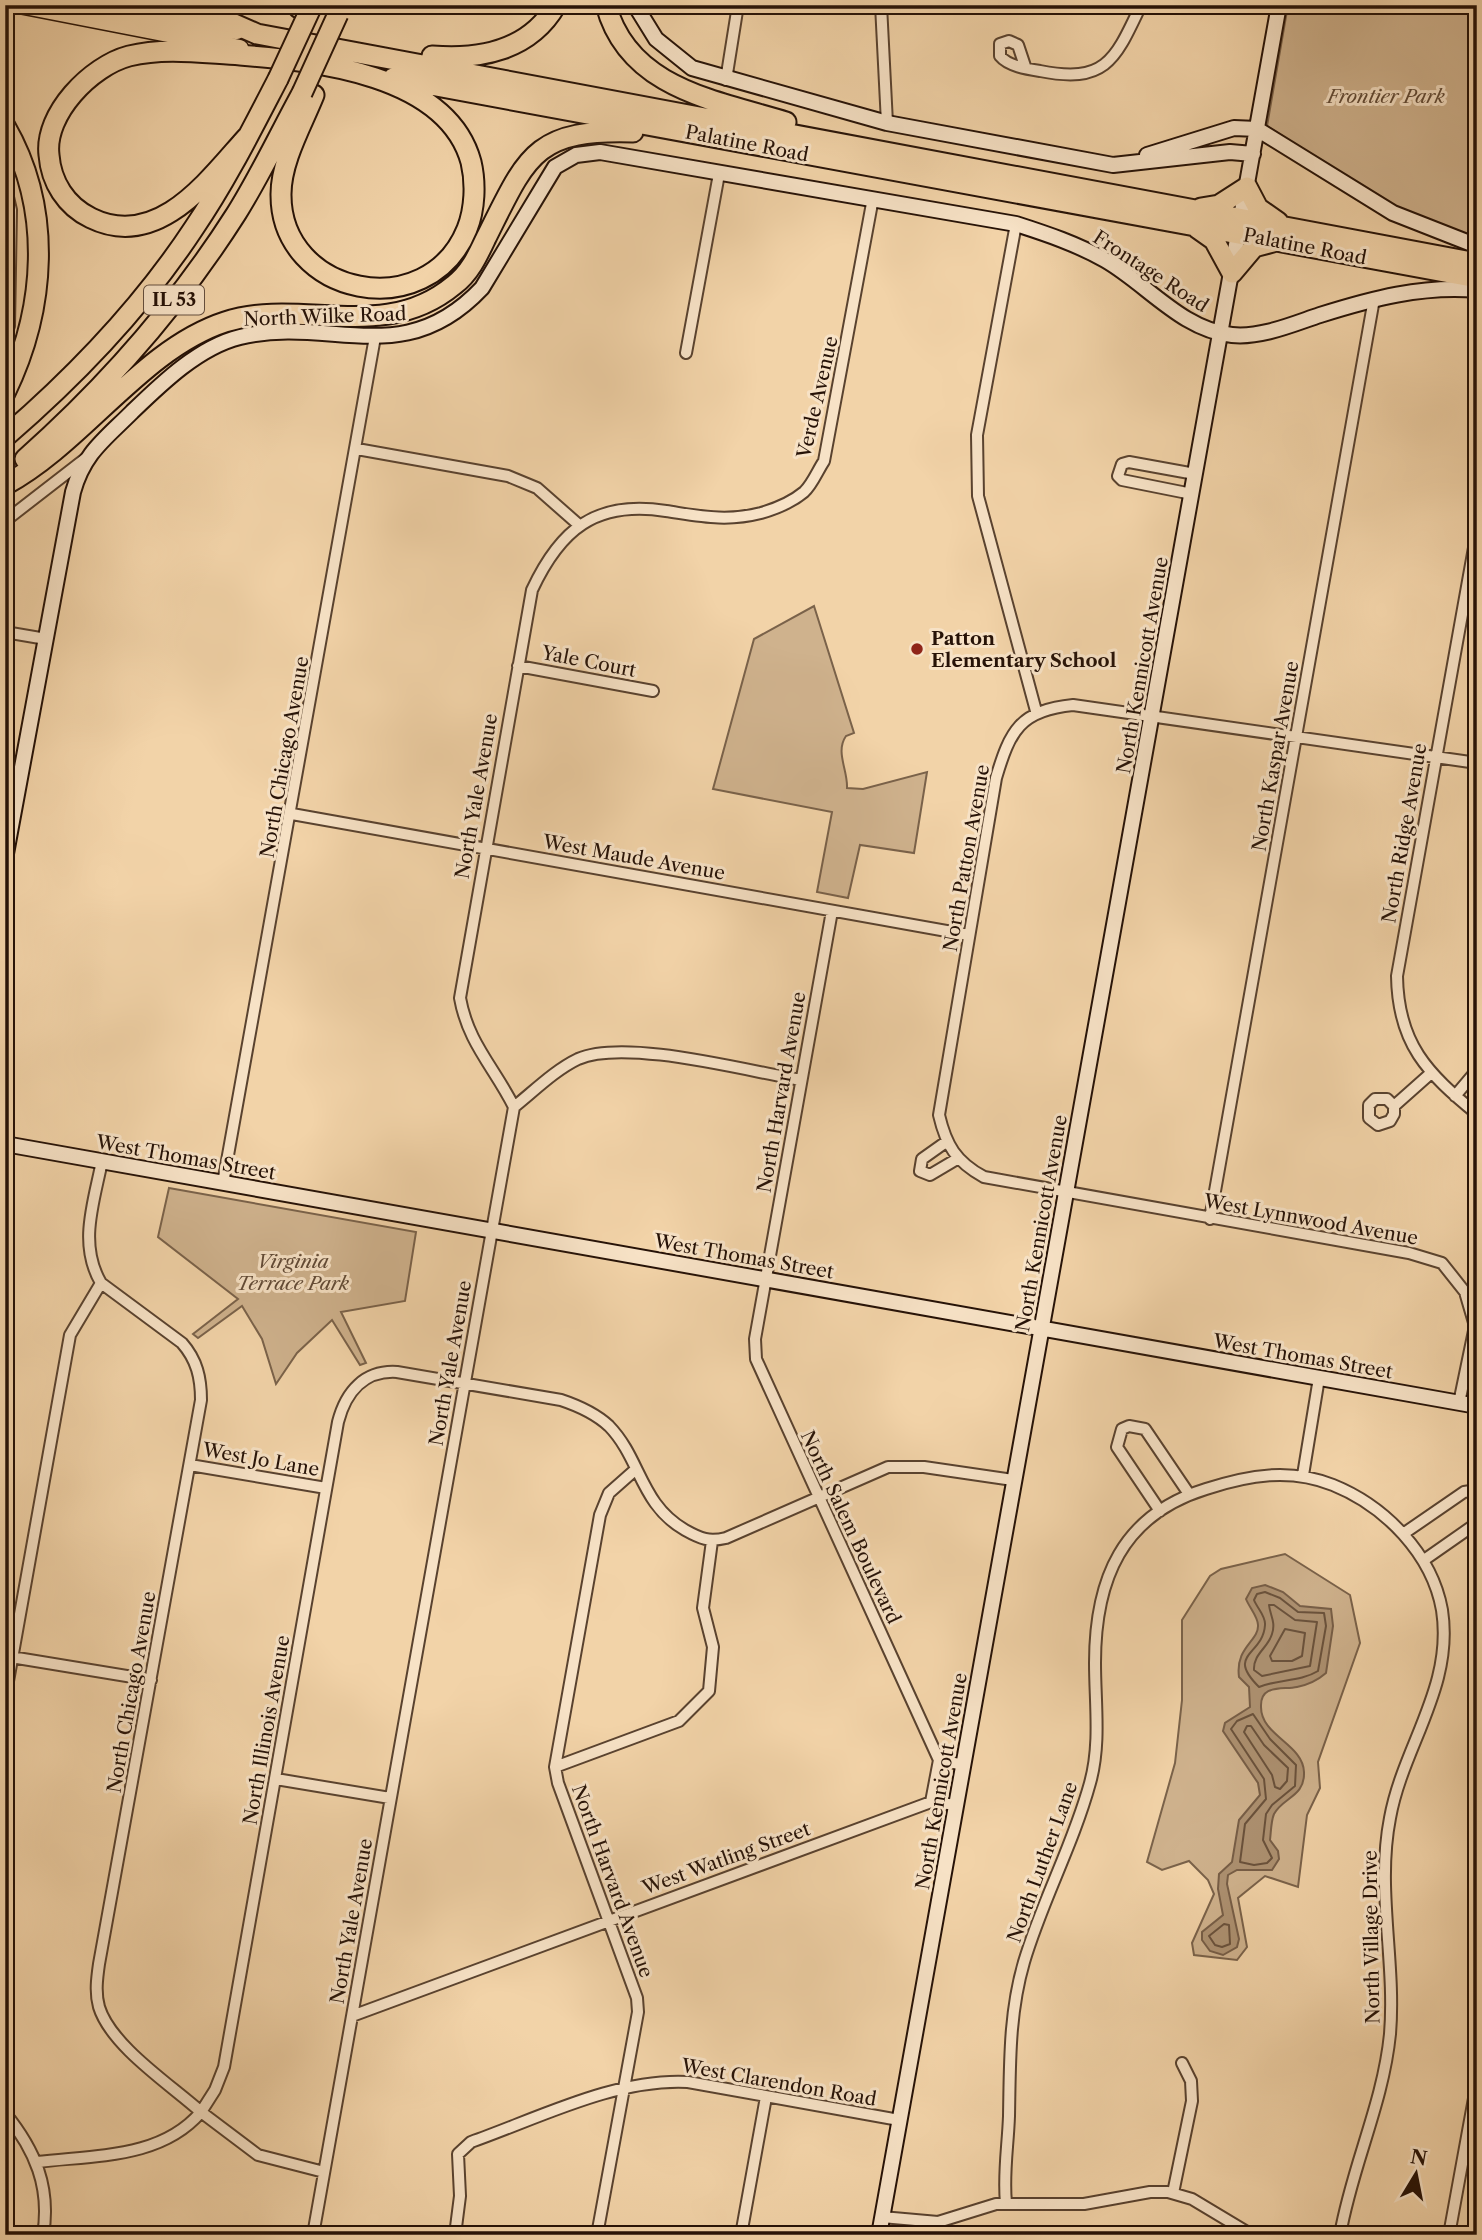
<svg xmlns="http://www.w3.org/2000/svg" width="1482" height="2240" viewBox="0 0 1482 2240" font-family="'Libre Caslon Text',serif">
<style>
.green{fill:#cfb28d;stroke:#7a624a;stroke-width:2}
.water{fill:#ad9171;stroke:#775e47;stroke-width:2}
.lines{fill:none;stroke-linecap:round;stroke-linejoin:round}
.shore{stroke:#6a523c;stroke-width:2}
.street-casing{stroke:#59422f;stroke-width:14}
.secondary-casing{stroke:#261207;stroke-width:18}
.primary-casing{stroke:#261207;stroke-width:19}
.highway-casing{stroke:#261207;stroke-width:23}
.street{stroke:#f7e2c6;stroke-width:10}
.secondary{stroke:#f7e2c6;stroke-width:14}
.primary{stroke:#f2d3a8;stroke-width:16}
.highway{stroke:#f2d3a8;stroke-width:19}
.highway-bridge-casing{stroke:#261207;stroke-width:23;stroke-linecap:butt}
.highway-bridge{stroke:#f2d3a8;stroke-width:19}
.poi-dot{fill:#8f2418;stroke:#f7e2c6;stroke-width:2.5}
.labels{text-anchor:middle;stroke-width:6;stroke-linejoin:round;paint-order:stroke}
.shield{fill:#f7e2c6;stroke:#655040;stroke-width:2}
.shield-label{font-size:18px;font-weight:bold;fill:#261207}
.park-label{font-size:19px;font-style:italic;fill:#614a36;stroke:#f7e2c6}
.street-label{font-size:19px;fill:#261207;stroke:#f7e2c6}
.poi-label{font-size:19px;font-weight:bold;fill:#261207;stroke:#f7e2c6;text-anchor:start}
</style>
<rect width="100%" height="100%" fill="#f2d3a8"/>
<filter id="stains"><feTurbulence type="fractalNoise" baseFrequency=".00286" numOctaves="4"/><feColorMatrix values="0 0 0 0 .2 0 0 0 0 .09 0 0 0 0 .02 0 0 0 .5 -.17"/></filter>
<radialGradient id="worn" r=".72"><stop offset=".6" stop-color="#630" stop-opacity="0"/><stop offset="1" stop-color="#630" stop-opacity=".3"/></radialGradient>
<path class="green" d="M1288,5H1477V241L1398,210L1267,126Z
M814,606L854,733L846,736C835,752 848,770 847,788L863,789L927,772L914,853L860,845L848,898L817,892L832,812L713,789L754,639Z
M169,1188L416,1232L405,1301L341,1312L366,1363L360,1365L332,1320L297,1353L276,1384L262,1339L242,1306L198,1338L193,1334L238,1299L158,1237Z
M1285,1554L1350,1595L1360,1643L1318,1762L1320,1788L1307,1815L1298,1887L1265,1876L1238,1898L1247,1947L1237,1960L1194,1955L1192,1943L1214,1894L1208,1880L1189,1861L1162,1870L1147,1862L1175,1763L1182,1700V1620L1210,1576L1221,1569Z"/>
<path class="water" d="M1265,1585L1283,1592L1300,1606L1331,1609L1333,1626L1326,1673C1318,1680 1307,1685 1297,1687C1282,1690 1260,1684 1261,1707C1261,1736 1303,1744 1304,1772C1305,1797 1283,1797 1274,1814C1271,1821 1271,1832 1270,1840L1278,1851L1279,1859L1272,1870H1237L1228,1875L1227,1884L1239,1939L1237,1947L1223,1955L1210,1951L1202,1940V1932L1223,1915L1218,1889L1219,1874L1232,1862L1239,1820L1260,1795L1258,1783L1223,1731L1225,1723L1250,1707L1249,1687L1239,1677C1235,1647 1259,1641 1258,1625C1258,1617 1249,1607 1246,1599L1252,1588Z"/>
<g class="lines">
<path class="shore" d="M1265,1592L1280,1598L1298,1612L1324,1613L1326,1626L1318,1671C1300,1682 1278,1679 1259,1687C1225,1653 1263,1656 1265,1625C1266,1616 1257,1608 1254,1600L1257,1594Z
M1269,1605H1274L1295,1620L1317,1622L1310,1666L1262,1676L1254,1670C1253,1654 1268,1648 1272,1634C1276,1622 1270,1615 1269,1605Z
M1285,1629L1305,1633L1302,1656L1292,1661H1272L1270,1656Z
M1253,1714L1270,1739L1296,1765L1295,1786L1272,1805L1266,1814L1263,1840L1272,1858L1267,1863L1254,1865L1240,1862L1245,1824L1266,1799L1264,1779L1231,1729L1237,1721Z
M1247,1726H1251L1264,1745L1288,1768L1287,1781L1280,1789L1275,1787L1272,1775L1244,1732Z
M1224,1924L1229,1925L1230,1944L1222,1947L1215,1945L1209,1936Z"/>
<defs>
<path id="street" d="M881,5L887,123
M1025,66L1018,45L1009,41L1000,44V56C1008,66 1027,69 1040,71C1106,84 1115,60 1141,5
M726,80L738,5
M5,184L11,210L9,326L5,333
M1016,224L977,435L978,496L1036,711
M686,353L719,174
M357,449L508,476L537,488L579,525
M1192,494L1122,480L1118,476L1122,464L1129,462L1195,474
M5,521L85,459
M1477,531L1397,976C1398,1044 1427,1073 1477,1114
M5,632L46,639
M518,666L653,691
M292,814L969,935
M832,911L755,1339L756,1359L939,1760L964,1765
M1455,1096L1477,1070
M1394,1106L1387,1099H1375L1369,1105V1118L1378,1125L1390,1121L1394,1114V1106L1430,1074
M514,1107C534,1091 555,1070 578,1059C625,1038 747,1071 801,1080
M946,1142L922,1159L920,1171L930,1175L957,1159
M102,1161C94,1202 78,1244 101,1283L182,1343C197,1360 201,1378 201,1400L99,1964C97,1978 95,1993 99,2007C111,2046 171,2085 201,2112L215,2090L224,2067L338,1422C346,1391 365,1370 397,1372L561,1400C579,1406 595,1413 609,1426C641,1459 640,1504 685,1530C701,1539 709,1542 726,1538L888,1467H924L1013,1480
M223,1183L375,337
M1210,1219L1374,299
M1459,1403L1475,1326L1465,1292L1442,1263L1409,1253L984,1177C956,1162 946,1145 939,1115L996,778C1010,731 1020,710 1073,705L1477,763
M190,1465L326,1488
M1303,1475L1319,1378
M1160,1511L1117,1447L1122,1429L1129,1426L1145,1429L1189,1494
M1403,1534L1464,1492L1477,1490
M1424,1560L1477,1523
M5,1656L151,1680
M5,1698L70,1335L101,1283
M555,1767L679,1721L709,1691L713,1647L703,1608L712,1541
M276,1779L390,1798
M931,1802L939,1760
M352,2016L931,1802L957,1805
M5,2113C35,2150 51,2187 43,2235
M37,2162C94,2155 161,2159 201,2112L258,2155L324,2172
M1173,2193L1192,2101L1191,2081L1182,2063
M1006,2203C1003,2174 1008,2146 1009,2116C1010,2064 1009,2013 1024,1962C1042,1901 1073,1845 1090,1783C1101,1744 1095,1703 1095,1663C1095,1579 1122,1515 1206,1489C1249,1475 1290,1468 1333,1485C1385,1506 1432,1554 1442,1610C1454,1687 1403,1746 1390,1818C1376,1889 1396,1962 1390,2034C1383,2104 1352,2166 1340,2235
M882,2217L938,2222L996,2204H1084L1150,2192H1168L1192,2199L1252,2235
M313,2235L514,1107C494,1067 468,1043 460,998L532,590C560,530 595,500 666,511C700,516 726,522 761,513C775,509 792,502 804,492C812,485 818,470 824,461L873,198
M455,2235L460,2196L458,2154L471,2142C539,2118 616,2078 688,2082L899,2120
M597,2235L638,2012L637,1998L558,1783L555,1767L600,1515L609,1493L635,1470
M741,2235L766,2097
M1449,2235L1477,2082"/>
<path id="secondary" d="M635,5L656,39L692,68L887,123L1113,165L1230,152L1253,154
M1147,155L1234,128L1257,129L1393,213L1477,246
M5,859L73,492C84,453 104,440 132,412C162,383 199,347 240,337C331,315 403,372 482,288L555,167L576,155L600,152L1016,224C1047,234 1077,244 1105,260C1147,284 1182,330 1232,335C1261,338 1293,324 1320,315C1371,299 1422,285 1477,290
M5,1144L1477,1406
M879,2235L1279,5"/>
<path id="primary" d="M19,5L240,48
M90,5L237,31"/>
<path id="highway" d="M191,5L257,34L1477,263
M606,5C628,88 714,100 786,122
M299,8L300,5
M432,56C481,60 530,50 556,5
M393,78L1477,278
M5,126C53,209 46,309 5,393
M247,137C209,179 158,251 91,218C66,206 51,182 49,155C44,114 91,66 129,56C165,47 203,53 240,55C315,61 447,74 471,162C476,183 475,209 467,229C428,326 280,296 281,194C281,161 302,125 314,95
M1201,208L1219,205L1247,187L1258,208L1278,222
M1197,228L1214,240L1232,273
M1232,273L1254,247L1273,242
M5,437C77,375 142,307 194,228C226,181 252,129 278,79
M25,459C105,388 178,305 236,214C260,176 280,133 302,93
M5,485C83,443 142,349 225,322C301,297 383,344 454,285C470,273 478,255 486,238C527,156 534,129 633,132"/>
</defs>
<use href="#street" class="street-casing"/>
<use href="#secondary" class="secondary-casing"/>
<use href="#primary" class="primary-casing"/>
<use href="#highway" class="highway-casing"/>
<use href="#street" class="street"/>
<use href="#secondary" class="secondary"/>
<use href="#primary" class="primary"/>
<use href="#highway" class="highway"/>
<defs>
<path id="highway-bridge" d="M278,79L310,10
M302,93L338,14"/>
</defs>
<use href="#highway-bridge" class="highway-bridge-casing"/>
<use href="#highway-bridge" class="highway-bridge"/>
</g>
<circle class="poi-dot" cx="917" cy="649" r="7"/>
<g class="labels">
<rect class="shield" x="144" y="285.5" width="60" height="29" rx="5"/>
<g class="shield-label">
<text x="174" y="306">IL 53</text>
</g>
<g class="park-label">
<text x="1386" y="103">Frontier Park</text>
<text x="293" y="1268">Virginia<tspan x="293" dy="22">Terrace Park</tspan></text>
</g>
<g class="street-label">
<text transform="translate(747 143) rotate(11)" y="7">Palatine Road</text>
<text transform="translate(1305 246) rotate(11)" y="7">Palatine Road</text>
<text transform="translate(1151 271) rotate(33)" y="7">Frontage Road</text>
<text transform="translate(325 316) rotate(-2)" y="7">North Wilke Road</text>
<text transform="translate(817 397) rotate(-77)" y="7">Verde Avenue</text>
<text transform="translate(589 661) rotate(11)" y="7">Yale Court</text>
<text transform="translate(1142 665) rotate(-80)" y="7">North Kennicott Avenue</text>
<text transform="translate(1275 756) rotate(-80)" y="7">North Kaspar Avenue</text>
<text transform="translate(284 757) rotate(-80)" y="7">North Chicago Avenue</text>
<text transform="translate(476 796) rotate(-80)" y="7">North Yale Avenue</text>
<text transform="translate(1404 833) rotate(-80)" y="7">North Ridge Avenue</text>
<text transform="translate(634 857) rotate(10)" y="7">West Maude Avenue</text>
<text transform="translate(966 858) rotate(-80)" y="7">North Patton Avenue</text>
<text transform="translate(781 1092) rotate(-80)" y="7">North Harvard Avenue</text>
<text transform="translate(186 1157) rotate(10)" y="7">West Thomas Street</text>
<text transform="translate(1311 1219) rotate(10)" y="7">West Lynnwood Avenue</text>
<text transform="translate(1041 1223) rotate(-80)" y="7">North Kennicott Avenue</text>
<text transform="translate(744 1256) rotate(10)" y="7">West Thomas Street</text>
<text transform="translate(1303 1356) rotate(10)" y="7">West Thomas Street</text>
<text transform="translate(450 1363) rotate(-80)" y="7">North Yale Avenue</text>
<text transform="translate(261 1459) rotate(10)" y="7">West Jo Lane</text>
<text transform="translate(851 1527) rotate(65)" y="7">North Salem Boulevard</text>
<text transform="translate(131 1692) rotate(-80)" y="7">North Chicago Avenue</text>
<text transform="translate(266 1730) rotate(-80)" y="7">North Illinois Avenue</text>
<text transform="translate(941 1781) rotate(-80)" y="7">North Kennicott Avenue</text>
<text transform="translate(726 1858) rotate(-20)" y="7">West Watling Street</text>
<text transform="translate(1042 1862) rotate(-70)" y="7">North Luther Lane</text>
<text transform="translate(613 1881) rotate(70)" y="7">North Harvard Avenue</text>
<text transform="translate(351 1921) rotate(-80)" y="7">North Yale Avenue</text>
<text transform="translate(1371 1937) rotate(-91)" y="7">North Village Drive</text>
<text transform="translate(779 2082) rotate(10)" y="7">West Clarendon Road</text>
</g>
<g class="poi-label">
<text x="931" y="645">Patton<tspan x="931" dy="22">Elementary School</tspan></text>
</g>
</g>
<rect width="1482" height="2240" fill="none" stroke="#f2d3a8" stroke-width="28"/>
<rect x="7" y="7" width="1468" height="2226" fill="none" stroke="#261207" stroke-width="3.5"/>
<rect x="14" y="14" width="1454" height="2212" fill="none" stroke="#261207" stroke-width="2"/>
<g transform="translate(1416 2174) rotate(10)" stroke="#f7e2c6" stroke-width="5" paint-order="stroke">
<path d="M0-5L12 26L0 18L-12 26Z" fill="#261207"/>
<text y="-10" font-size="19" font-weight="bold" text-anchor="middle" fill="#261207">N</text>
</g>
<rect width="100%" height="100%" filter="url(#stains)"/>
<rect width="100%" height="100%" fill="url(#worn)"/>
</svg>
